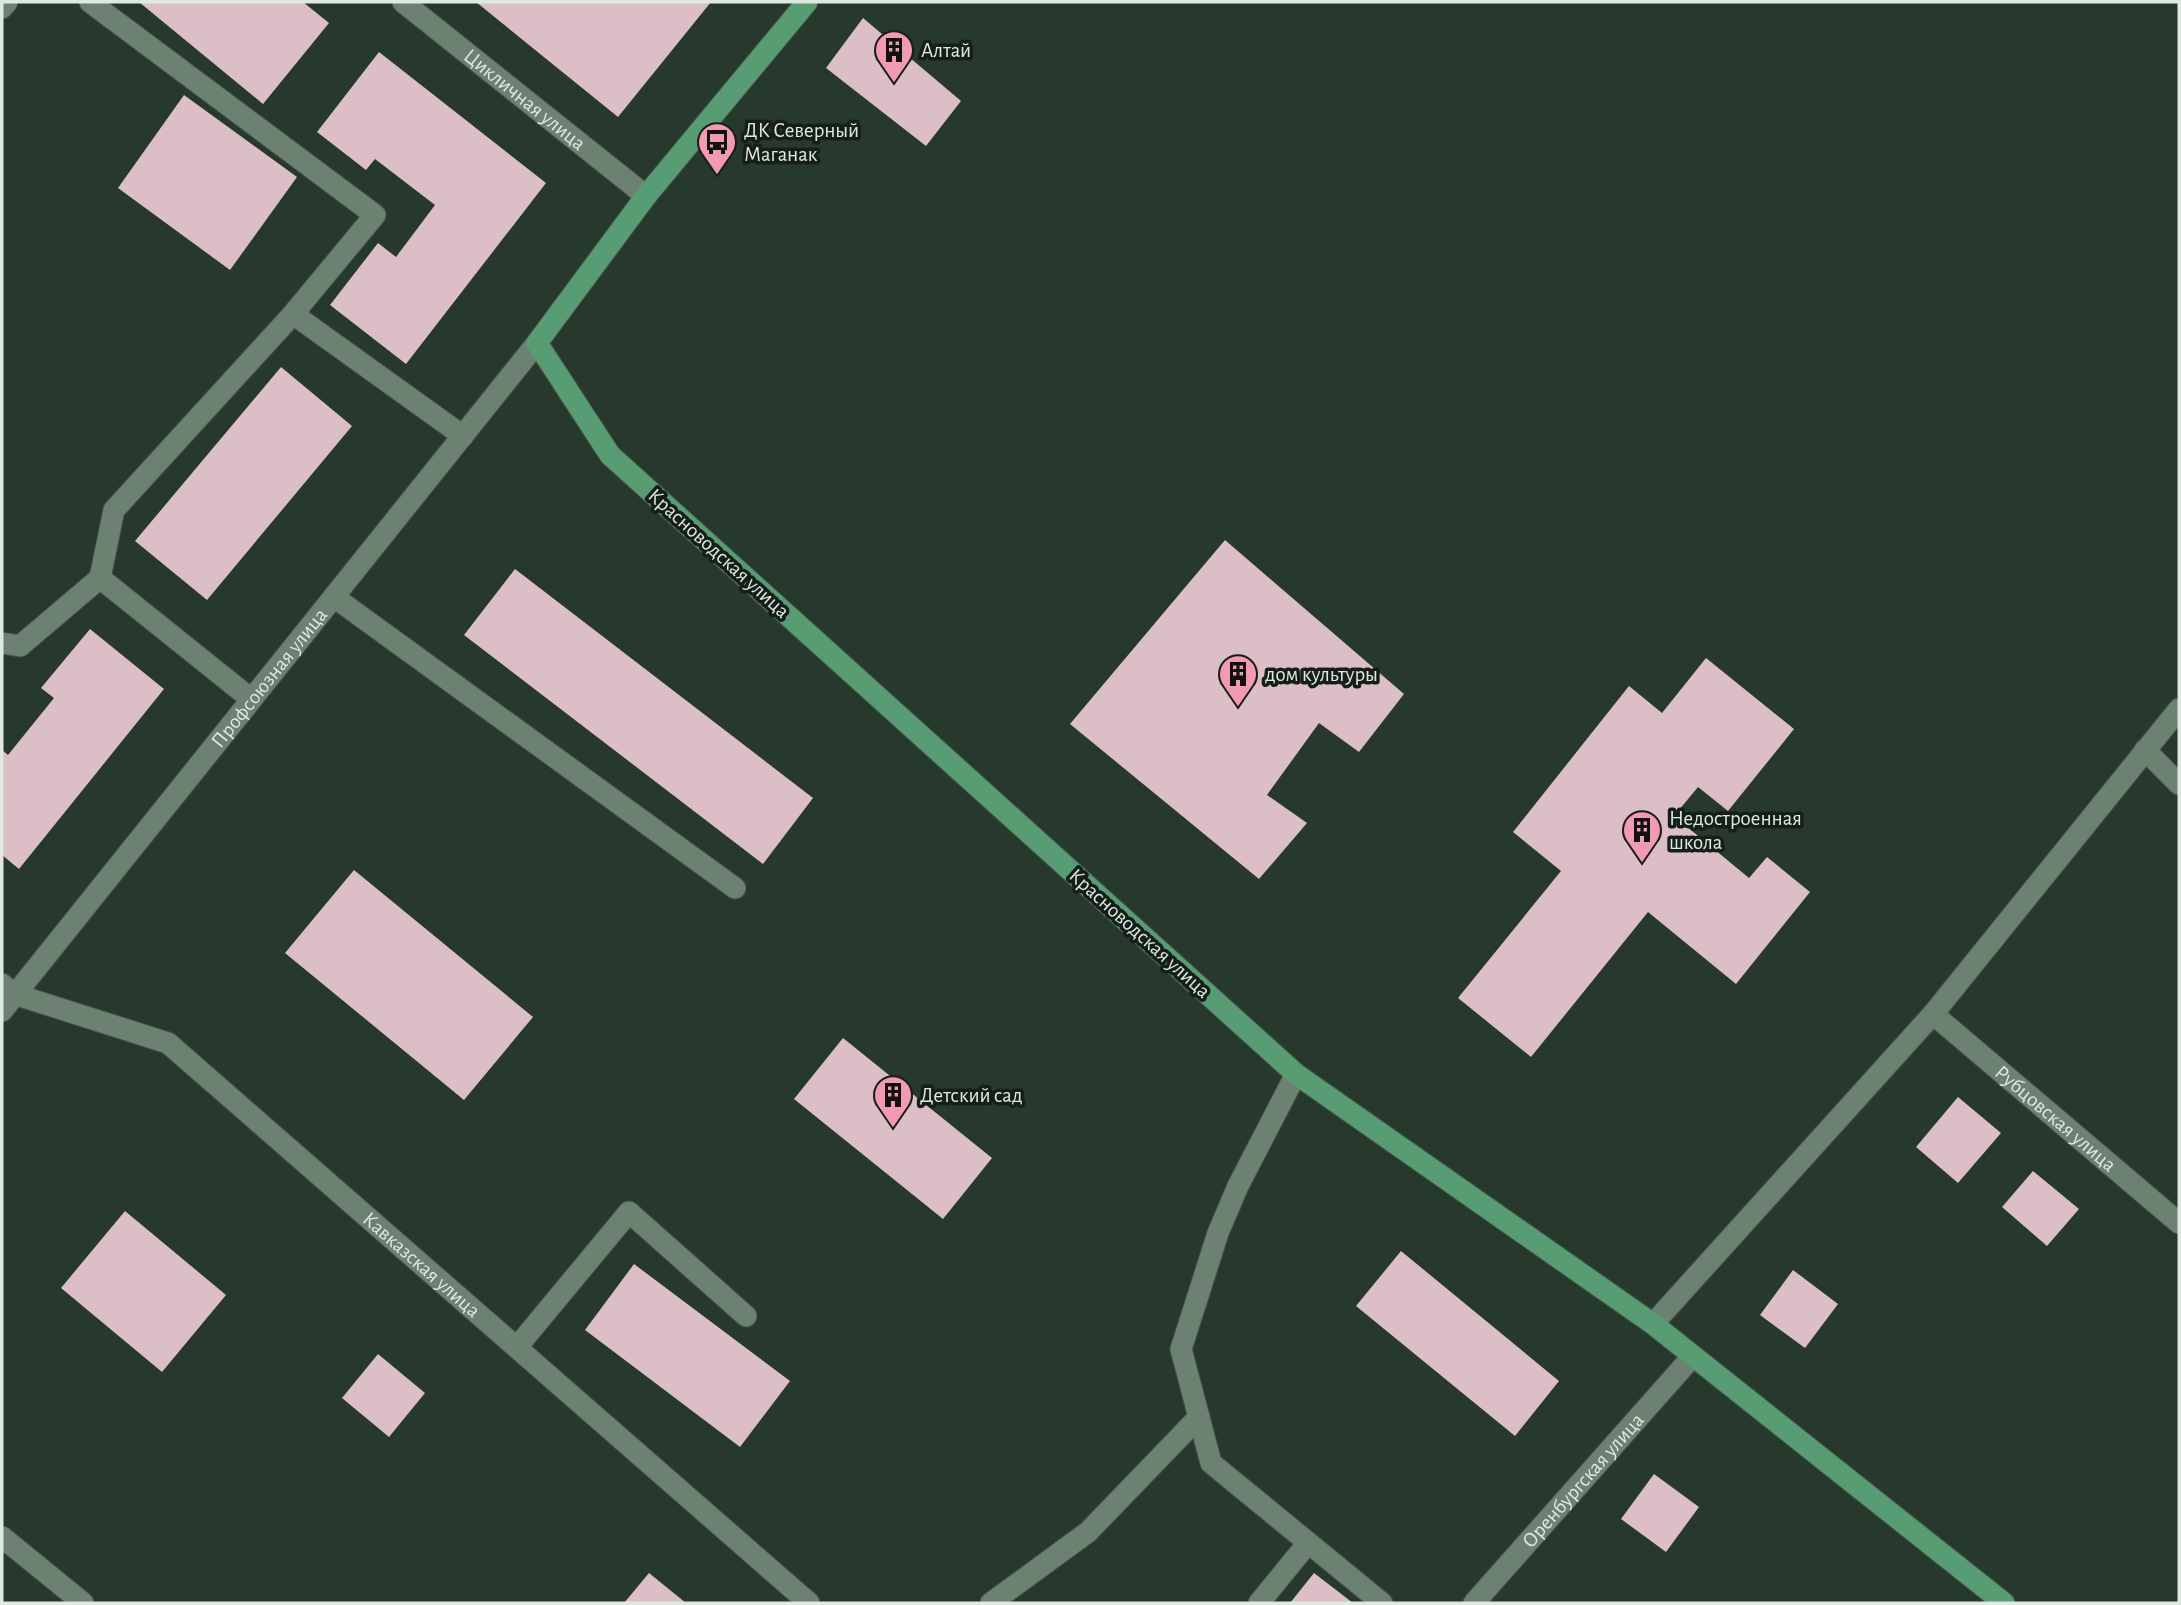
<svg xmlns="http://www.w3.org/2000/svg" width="2181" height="1605" viewBox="0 0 2181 1605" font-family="'Alegreya Sans',sans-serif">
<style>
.building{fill:#dcbfc6}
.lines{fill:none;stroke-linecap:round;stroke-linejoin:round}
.minor-casing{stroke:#435449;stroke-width:23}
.major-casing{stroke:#435449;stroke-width:23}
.minor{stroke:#6c8172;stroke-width:21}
.major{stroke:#589c73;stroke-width:21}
.labels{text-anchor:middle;stroke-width:7;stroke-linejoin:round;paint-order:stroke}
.poi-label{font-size:21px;fill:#dde9e1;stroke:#151e18;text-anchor:start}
.street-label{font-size:21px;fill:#dde9e1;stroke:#151e18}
</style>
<rect width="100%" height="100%" fill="#26392c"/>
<path class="building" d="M139,2H303L329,23L263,104Z
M476,2L607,3L711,2L618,117Z
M863,18L961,101L926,146L826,68Z
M379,52L546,183L406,364L330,305L378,243L396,257L435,205L375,159L366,170L317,132Z
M184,95L297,177L230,270L118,188Z
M281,367L352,426L207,600L135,541Z
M1225,540L1404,694L1359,752L1319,723L1267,795L1307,823L1259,879L1070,724Z
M515,569L813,798L763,864L464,635Z
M90,629L164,689L19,869L2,855V750L8,755L54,698L41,688Z
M1706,658L1794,729L1728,811L1698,787L1674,816L1749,878L1767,857L1810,892L1736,984L1648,912L1531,1057L1458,998L1561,871L1513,832L1629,686L1662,713Z
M354,870L533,1017L464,1100L285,953Z
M843,1038L992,1158L943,1219L794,1099Z
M1958,1097L2001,1133L1958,1183L1916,1147Z
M2033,1171L2079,1209L2047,1246L2002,1207Z
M125,1211L226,1295L162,1372L61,1288Z
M1401,1251L1559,1381L1515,1436L1356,1306Z
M634,1264L790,1381L740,1447L585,1330Z
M1793,1270L1838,1304L1805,1348L1760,1315Z
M378,1354L425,1393L389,1437L342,1398Z
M1654,1474L1699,1507L1666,1552L1621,1519Z
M649,1573L686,1603H624Z
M1314,1573L1353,1603H1290Z"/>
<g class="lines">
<defs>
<g id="minor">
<path d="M90,2L375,215L293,314"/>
<path id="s1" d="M403,2L646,196"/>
<path d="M2,8L7,2"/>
<path d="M100,578L114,510L293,314L463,436"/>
<path d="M334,597L735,888"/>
<path d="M2,643L20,646L100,578L251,699"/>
<path d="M2145,750L2179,784"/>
<path id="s2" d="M2,984L14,994L168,1043L809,1603"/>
<path id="s3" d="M2,1011L537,343"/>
<path id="s4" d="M1933,1014L2179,1223"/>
<path d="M1296,1074L1238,1186L1218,1233L1181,1349L1211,1463L1382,1603"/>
<path d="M1653,1324L1933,1014L2179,709"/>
<path d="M517,1347L629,1212L746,1316"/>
<path d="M2,1537L83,1603"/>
<path d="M991,1603L1088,1532L1199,1417"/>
<path d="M1259,1603L1308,1543"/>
<path id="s5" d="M1474,1603L1692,1357"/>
</g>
<path id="major" d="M807,2L646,196L537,343L610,455L1296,1074L1653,1324L2004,1603"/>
</defs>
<use href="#minor" class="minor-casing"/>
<use href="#major" class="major-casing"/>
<use href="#minor" class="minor"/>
<use href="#major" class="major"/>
</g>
<defs>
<symbol id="building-pin" viewBox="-11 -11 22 30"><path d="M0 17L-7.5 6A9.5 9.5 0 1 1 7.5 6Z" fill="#f19ab2" stroke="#151e18"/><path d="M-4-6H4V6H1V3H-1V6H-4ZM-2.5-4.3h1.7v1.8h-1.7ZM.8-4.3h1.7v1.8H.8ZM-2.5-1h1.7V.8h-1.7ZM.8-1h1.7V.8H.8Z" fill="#111"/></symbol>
<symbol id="bus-pin" viewBox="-11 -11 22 30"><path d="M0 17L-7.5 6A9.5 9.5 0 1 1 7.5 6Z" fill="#f19ab2" stroke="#151e18"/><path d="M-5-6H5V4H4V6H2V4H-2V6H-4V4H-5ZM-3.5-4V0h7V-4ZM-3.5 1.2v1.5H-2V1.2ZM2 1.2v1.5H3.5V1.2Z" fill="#111"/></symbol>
</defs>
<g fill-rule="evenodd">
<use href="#building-pin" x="872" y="28" width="44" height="60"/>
<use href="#bus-pin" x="695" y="120" width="44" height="60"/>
<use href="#building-pin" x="1216" y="652" width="44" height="60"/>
<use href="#building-pin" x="1620" y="808" width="44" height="60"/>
<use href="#building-pin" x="871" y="1073" width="44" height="60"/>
</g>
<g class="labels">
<g class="poi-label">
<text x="921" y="57">Алтай</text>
<text x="744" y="137">ДК Северный<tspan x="744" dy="24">Маганак</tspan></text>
<text x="1265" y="681">дом культуры</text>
<text x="1669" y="825">Недостроенная<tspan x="1669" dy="24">школа</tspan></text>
<text x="920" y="1102">Детский сад</text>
</g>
<g class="street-label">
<text dy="7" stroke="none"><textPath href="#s1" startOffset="156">Цикличная улица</textPath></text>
<text transform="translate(719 553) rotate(42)" y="7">Красноводская улица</text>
<text dy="7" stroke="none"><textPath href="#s3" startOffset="427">Профсоюзная улица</textPath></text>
<text transform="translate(1140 933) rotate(42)" y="7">Красноводская улица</text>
<text dy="7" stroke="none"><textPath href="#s4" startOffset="161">Рубцовская улица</textPath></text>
<text dy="7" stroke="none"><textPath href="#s2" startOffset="514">Кавказская улица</textPath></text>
<text dy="7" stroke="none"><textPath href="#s5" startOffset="164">Оренбургская улица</textPath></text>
</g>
</g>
<rect width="2181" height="1605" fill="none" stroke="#dde9e1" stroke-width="7"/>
</svg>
